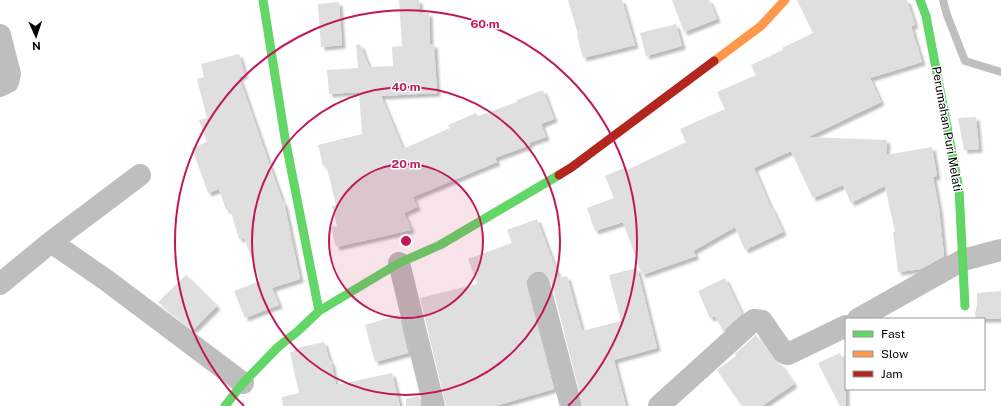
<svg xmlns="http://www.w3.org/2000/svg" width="1001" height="406" viewBox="0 0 1001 406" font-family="'Public Sans',sans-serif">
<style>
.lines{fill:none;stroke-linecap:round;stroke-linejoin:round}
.stream{stroke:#bfbfbf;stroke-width:8}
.building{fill:#dfdfdf;filter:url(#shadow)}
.street{stroke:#bebebe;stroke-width:22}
.fast{stroke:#63d668;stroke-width:9}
.slow{stroke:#ff974d;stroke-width:9}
.jam{stroke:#b3261e;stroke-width:9}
.ring{fill:none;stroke:#c2185b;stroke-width:2}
.labels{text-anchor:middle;stroke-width:3;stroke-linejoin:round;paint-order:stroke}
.street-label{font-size:12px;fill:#000;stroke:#fff}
.centre{fill:#c2185b;stroke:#fff;stroke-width:2}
.ring-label{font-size:12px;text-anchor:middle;font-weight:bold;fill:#c2185b;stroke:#fff;stroke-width:3;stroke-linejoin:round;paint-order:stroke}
</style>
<defs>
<filter id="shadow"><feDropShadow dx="3.5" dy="3.5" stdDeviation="1" flood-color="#0004"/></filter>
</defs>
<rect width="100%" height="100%" fill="#fff"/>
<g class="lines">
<path class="stream" d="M943,0L947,15L965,61L1001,72"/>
</g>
<path class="building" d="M399,0H419L420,13H429L430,44H434L437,93L381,96L403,149L450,128L448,125L476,113L478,116L517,102V100L543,90L554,119L541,124L546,137L529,143L530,145L495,158L497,162L413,197L417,207L404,213L411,230L336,247L331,227L337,226L332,206L336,205L326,165L323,166L318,145L362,134L359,92L329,94L327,70L358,68L356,45L360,44L369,67L393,66L392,47L402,46Z
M568,0H622L635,45L583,58L577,35L578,34Z
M672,0H709L717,19L684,32Z
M797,0H907L915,25L911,26L922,62L870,78L881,102L808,137L887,140L886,155L932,147L937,176L933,177L939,208L944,256L921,269L898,272L893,232H895L885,186L851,203L843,185L813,198L791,151L754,168L771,208H772L783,232L745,250L735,227L693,251L696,256L642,275L623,222L595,231L587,208L614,198L605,176L626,167L627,170L686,142L680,129L725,109L717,92L756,75L751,65L783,50L782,48L813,33Z
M339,2L342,45L321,47L318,4Z
M676,24L682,46L646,56L640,33Z
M239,54L245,75L239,77L283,203L284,202L300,279L272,288L279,305L245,318L234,291L260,281L244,238L239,239L230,209L226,210L219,189L208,193L192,148L207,142L199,120L207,118L197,79L204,77L201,64Z
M976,117L979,149L964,150L958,118Z
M537,219L559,278L567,276L582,331L621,321L609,275L637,268L657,348L614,360L626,406H583L551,281L548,276L543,272H535L530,275L527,280V287L554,389L495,406H446L420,298L477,284L468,259L512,243L507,230Z
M186,275L217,306L193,330L158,302Z
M725,278L742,314L723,331L715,316L710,318L698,291Z
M1001,291V319H976L975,313L977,305V293Z
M399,315L408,353L375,362L365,325Z
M756,335L775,361L781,365L794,384L762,406H742L717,370L736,356L735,354Z
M324,342L330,362L331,361L336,385L392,373L400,406H283L282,397L299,393L290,353L297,348Z
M840,353L846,365V406H840L818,363Z
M419,396L421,406H406V399Z"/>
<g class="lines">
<path class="street" d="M0,35L10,74L8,82L0,86
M51,242L106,280L243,383
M399,263L434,406
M0,284L51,242L140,175
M539,284L571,406
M858,319L963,260L1001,250
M659,406L754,320L762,321L784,353L788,354L846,326"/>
<path class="fast" d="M263,0L285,138L319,311
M920,0L926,16L959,189L965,306
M225,406L243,383L278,347L298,331L319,311L399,263L440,245L559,175"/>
<path class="slow" d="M714,61L761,26L785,0"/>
<path class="jam" d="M559,175L572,167L714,61"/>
</g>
<circle cx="406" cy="241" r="77" fill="#c2185b" fill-opacity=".12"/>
<g class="ring">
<circle cx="406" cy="241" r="77"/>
<circle cx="406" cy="241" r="154"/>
<path d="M244 406A231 231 0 1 1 568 406"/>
</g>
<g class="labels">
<g class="street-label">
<text transform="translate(947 129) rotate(80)" y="4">Perumahan Puri Melati</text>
</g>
</g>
<circle cx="406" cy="241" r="6" class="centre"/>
<g class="ring-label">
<text x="485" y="28">60 m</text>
<text x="406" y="91">40 m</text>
<text x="406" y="168">20 m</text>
</g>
<rect x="845" y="318" width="140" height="72" fill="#ffffff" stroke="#999999"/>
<rect x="853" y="331" width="20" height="6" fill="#63d668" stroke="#999999"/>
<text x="881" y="338" font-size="12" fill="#000000">Fast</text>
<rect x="853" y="351" width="20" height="6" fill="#ff974d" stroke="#999999"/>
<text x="881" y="358" font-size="12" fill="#000000">Slow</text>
<rect x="853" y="371" width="20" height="6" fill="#b3261e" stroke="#999999"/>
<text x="881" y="378" font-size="12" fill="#000000">Jam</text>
<g transform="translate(36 36) rotate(177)" stroke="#ffffff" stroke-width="3" paint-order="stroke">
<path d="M0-3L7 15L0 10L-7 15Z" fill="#000000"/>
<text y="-6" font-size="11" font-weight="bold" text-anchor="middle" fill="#000000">N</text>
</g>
</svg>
